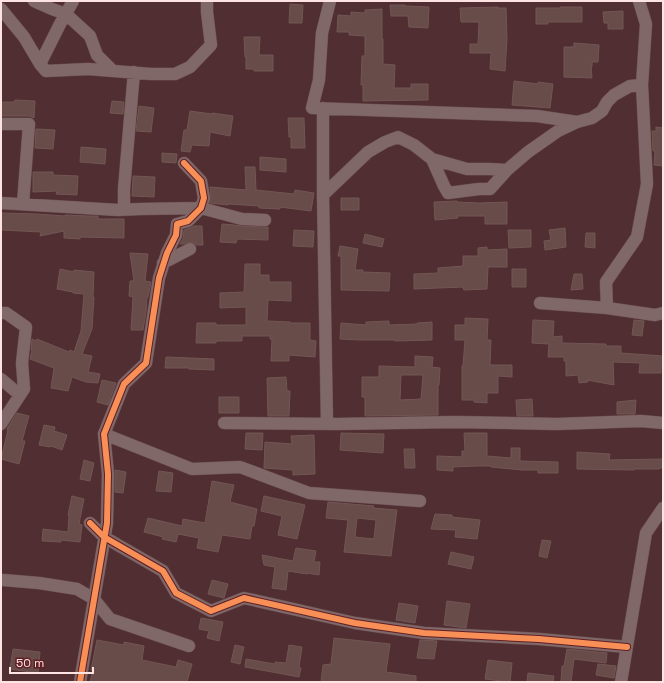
<svg xmlns="http://www.w3.org/2000/svg" width="664" height="683" viewBox="0 0 664 683" font-family="'Space Grotesk',sans-serif">
<style>
.building{fill:#684c4a;stroke:#725654;fill-rule:evenodd}
.lines{fill:none;stroke-linecap:round;stroke-linejoin:round}
.street-casing{stroke:#6a4e50;stroke-width:13}
.street{stroke:#816868;stroke-width:12}
.cycleway-casing{stroke:#601f25;stroke-width:8}
.cycleway{stroke:#f78f57;stroke-width:6}
</style>
<rect width="100%" height="100%" fill="#512e31"/>
<path class="building" d="M290,4L303,5L302,23H289Z
M390,5H405V6L429,7L428,28L409,27L408,16H391Z
M498,7V8H506L507,39L505,71L490,69L491,53H470V44H478L479,22H461L460,8Z
M560,7H582V22H548V24H536V8H560Z
M382,9V39H383V64L395,65L394,88H411V84H428V100L363,101V85H361L362,56H365V36L349,35V32H337L338,15L351,16V12L365,13V10Z
M623,11V29H608V23H604L603,12Z
M244,37H260L259,55H273V71H254V69H246V57H245Z
M574,43L599,45L598,62H592V67L591,66L592,78L564,77V47H574Z
M514,81L538,84V82L553,84L550,108L512,105Z
M15,100L35,101L34,118L29,116H1V102H14Z
M112,101L124,102L123,114L110,113Z
M139,106L154,108L151,132L136,131Z
M190,111L212,114V113L233,116L230,136L210,132L209,146L192,145L190,152L181,151L184,130H187Z
M288,118H304L305,148H291V137H289Z
M656,127L663,128V166L654,165L655,151H653L652,131H656Z
M36,129L55,130L53,149L35,148Z
M81,147L106,149L105,164L80,162Z
M162,153L177,154L176,163L162,162Z
M260,157L286,159V172L260,170Z
M245,167H255L256,190L294,194L295,190L314,193L311,211L280,207V209L259,208V206L228,204V205L210,203L211,197L210,187L246,190Z
M33,172H53V175L78,176L77,195L56,194L57,191L33,192Z
M133,176L155,177L154,197L132,196Z
M341,198H359V210H341Z
M457,201V202L479,203L507,202V224H485V216H457L458,218L435,220L434,202Z
M1,213L37,214L65,216V215L88,216H98V219H124V238L80,237V239L64,238V231L40,236L41,232L1,230Z
M222,224L234,225L242,226L265,227H268V240L237,239L236,243L220,242Z
M194,226H202L203,245H196L194,243L190,242L183,244H180L183,238L184,230L190,228Z
M565,228L566,247L545,250L544,241L551,240L549,230Z
M294,230L314,231L313,247L293,246Z
M508,230H531V247L509,248Z
M586,233H595V248L585,247Z
M365,234L384,239L382,247L363,243Z
M340,246L358,249L355,270H363V272L390,273L389,291L341,290V256H338Z
M487,247V250L507,249V267H488L487,289L464,290L463,287L414,289V274L438,273V268L463,266V256H478V248Z
M130,253L148,254L145,281L151,282L148,297H147L146,312L143,330H131L133,297L129,296L130,281H134Z
M245,264H260V275H269V282H291V301L268,300L267,321L290,322V323H310V340L316,341L315,357L289,355V361H271L272,339H270V336H242V341H216V343H196L197,323H216V325H246V307L220,308V293L244,292Z
M60,269L74,272V270L94,272L93,297H94L92,329L82,354L92,356L88,372L100,374L98,383L86,382L72,377L68,391L51,388L54,368L30,359L32,350H31L32,339L36,341L37,339L69,352L70,350L74,352L81,331L84,294L73,293V292L57,289Z
M512,269H526V287H512Z
M574,274H582L583,289L571,290Z
M465,318L488,319L487,340H491L490,365H512V377L498,376V393H487V403L474,402V400H462V366H463L465,340H455V325H465Z
M533,320L554,321L553,337L562,336V343L606,344V346H621V353L663,356V365H661V373H639L640,363L613,362L614,385L587,380L588,382L579,383L578,375L566,376V361H564V357H548L549,344L532,343Z
M634,320L644,321L642,336L632,335Z
M389,321V325L417,324V323L432,322V340L395,341V340H360L340,339L341,323L366,325V322Z
M415,356L433,357L432,367L440,368L439,385H438V415L365,416V397H362V377H379V366L415,367ZM401,375H423L421,399L400,400Z
M166,357L214,359V370L189,369V368H165Z
M286,377L287,391H290L289,416H268L267,378Z
M102,380L116,383L108,405L97,402Z
M219,397H239V413H219Z
M532,399L533,416H517L516,400Z
M636,400L635,414H617V402Z
M17,413L29,416L22,441H25L19,464L1,459L8,430H7L8,427Z
M44,425L55,427L54,431L67,435L62,450L51,446L50,447L39,445Z
M246,433H263L262,450L245,449Z
M341,433L384,434L383,453L340,450Z
M464,433H487V456L511,458V448H520V461L558,462V473H538V470H522L491,467V466H477L453,467V471L437,470V456L462,457V451H465Z
M314,435L315,474L293,475V470L264,468L265,442L292,444L291,436Z
M404,449H414L415,468H405Z
M577,452L610,454L609,460L663,459V468H659V469H634V470L577,469Z
M84,460L94,463L90,481L80,479Z
M115,470L126,472L123,493L115,492Z
M159,471L173,473L171,492L156,491Z
M212,481L234,485L230,502L257,509L254,526H252L250,539L222,535L218,552L197,548L199,538L178,534L176,542L162,539L163,537L144,532L148,518L182,526L183,519L205,523Z
M72,496L84,499L79,524L82,525L80,542L61,540V542L42,541L43,529L68,532L69,515H68Z
M264,496L305,505L297,539L278,535L282,516L261,511Z
M328,502L374,506L373,508L397,510L391,556L344,552L348,520L326,518ZM357,518L376,520L374,539L355,537Z
M435,514L452,515V517L480,520L477,539L455,537L456,530L431,529Z
M542,540L551,541L547,558L539,556Z
M296,548L316,551L314,562H320L319,575L307,573V574L288,571L286,590L272,588L275,567L264,565L262,555L293,561Z
M451,552L474,557L471,569L448,564Z
M212,580L228,584L224,598L208,594Z
M447,601L470,604L466,628L444,625Z
M399,603L418,606L415,623L396,620Z
M201,618L223,622L219,641L207,638L209,631L199,629Z
M334,638L390,644L386,672L416,676V682H321L323,665L331,664Z
M97,640L124,645V642L144,646L142,660L176,667L178,660L192,664L187,682H90L93,670H91Z
M420,640L437,641L434,659L417,658Z
M235,645L244,647L240,664L231,662Z
M289,645L302,647L299,667L301,668L299,677L245,667L246,659L275,664V662L286,663Z
M13,649L40,652L38,673L10,669Z
M567,649L607,653L606,663L574,659L571,682H561L562,666H564Z
M488,660L512,663L510,682L485,679Z
M598,664L616,666L614,678L596,675Z
M528,673L554,676L553,682H527Z"/>
<g class="lines">
<defs>
<path id="street" d="M34,1L52,9L66,14L90,36L97,55L113,71
M73,1L60,24L40,64L46,71L88,69L151,74H175L190,67L211,45L207,12V1
M330,1L322,33L319,80L312,108L537,116L577,122L592,118L602,111L607,102L614,95L630,86L642,85
M1,9L24,37L40,64
M323,108V195L327,424
M1,124H29L23,204
M432,159L444,186L448,193L479,189H490L507,170
M323,195L368,152L385,142L398,137L414,145L432,159L467,169H489L507,170L528,152L558,131L577,122
M1,203L118,210L140,209L201,208L242,219L265,220
M124,210V189L134,72
M163,263L190,249
M540,303L607,308L655,315L663,313
M607,308L606,282L637,237L647,184L642,85L646,24L639,1
M1,313H6L26,327L22,363L24,389L1,424
M1,379L20,395
M224,423L337,424L455,422L557,424L641,421L663,423
M104,434L192,469L240,467L309,493L420,501
M90,523L104,537L163,571L176,593L211,611L244,598L355,623L424,633L539,639L627,647
M3,580L39,583L77,589L94,599L110,619L189,646
M80,682L107,523L108,474L104,434L124,384L146,363L159,278L167,253L176,235L177,224L188,221L201,208L204,198L201,181L184,163
M621,682L646,533L663,508"/>
</defs>
<use href="#street" class="street-casing"/>
<use href="#street" class="street"/>
<defs>
<path id="cycleway" d="M90,523L104,537L163,571L176,593L211,611L244,598L355,623L424,633L539,639L627,647
M80,682L107,523L108,474L104,434L124,384L146,363L159,278L167,253L176,235L177,224L188,221L201,208L204,198L201,181L184,163"/>
</defs>
<use href="#cycleway" class="cycleway-casing"/>
<use href="#cycleway" class="cycleway"/>
</g>
<rect width="664" height="683" fill="none" stroke="#fde4e3" stroke-width="4"/>
<path d="M10 667v6h83v-6" fill="none" stroke="#fde4e3" stroke-width="2"/>
<text x="16" y="667" font-size="12" fill="#fde4e3" stroke="#601f25" stroke-width="3" paint-order="stroke">50 m</text>
</svg>
